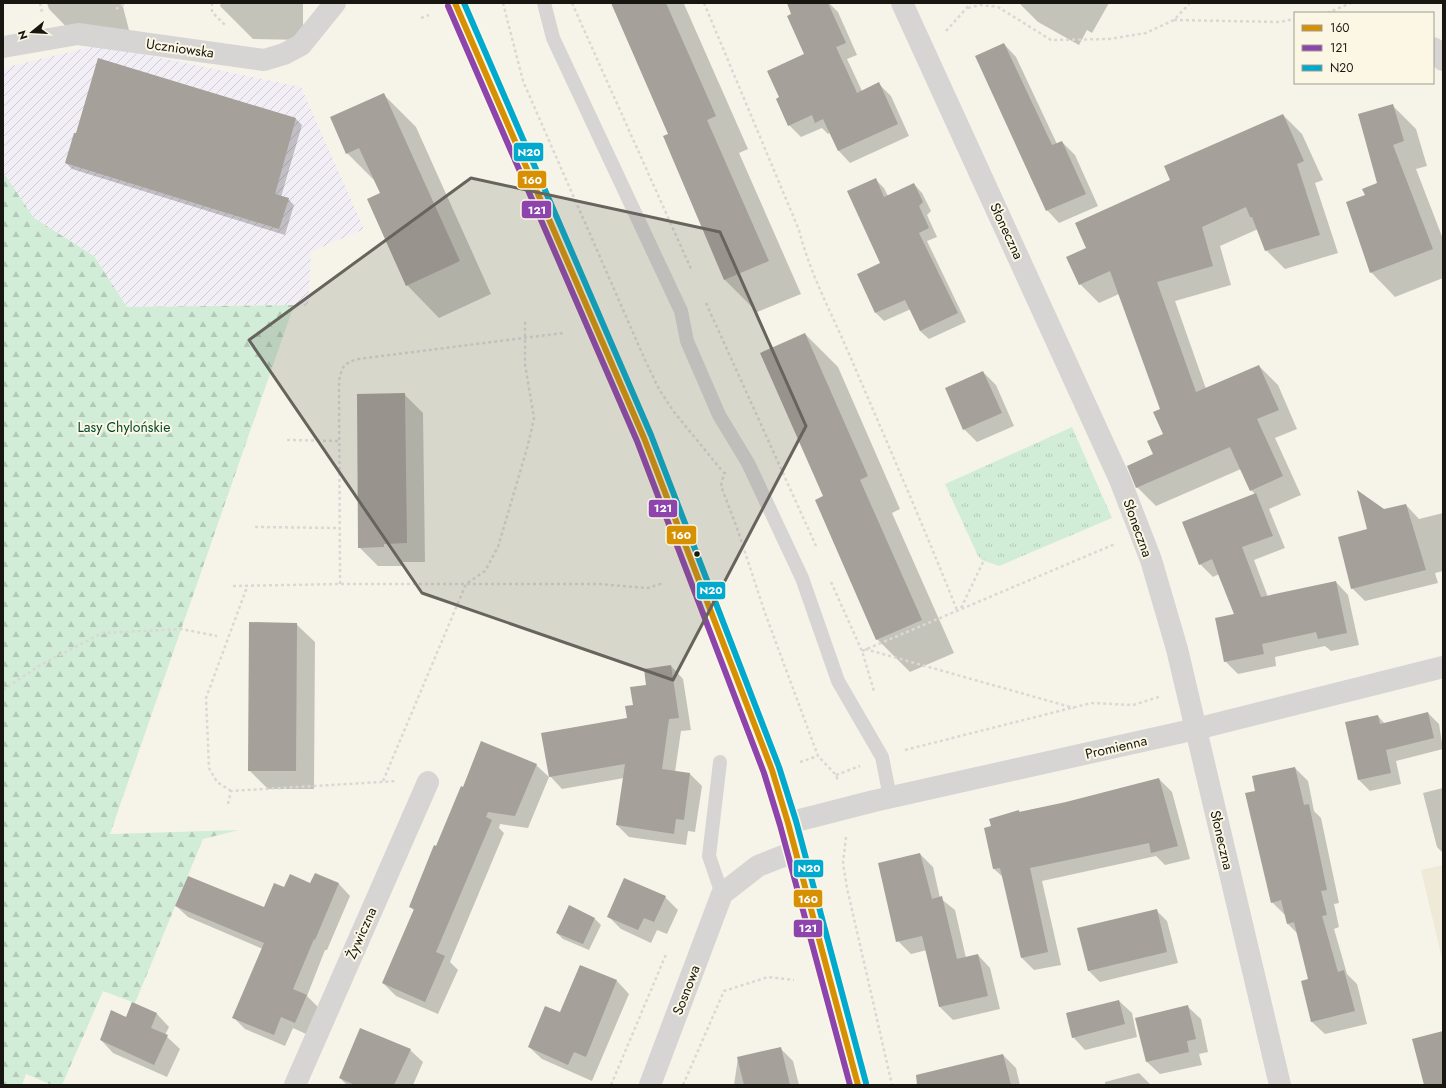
<svg xmlns="http://www.w3.org/2000/svg" width="1446" height="1088" viewBox="0 0 1446 1088" font-family="Jost,sans-serif">
<style>
.built{fill:#efead7}
.industrial{fill:url(#industrial-furrows)}
.forest{fill:url(#forest-firs)}
.park{fill:url(#park-tufts)}
.shadow{fill:#0003}
.building{fill:#a5a09a}
.lines{fill:none;stroke-linecap:round;stroke-linejoin:round}
.path{stroke:#d9d8d5;stroke-width:2.5;stroke-dasharray:3 3;stroke-linecap:butt}
.service{stroke:#d6d5d4;stroke-width:14}
.minor{stroke:#d6d5d4;stroke-width:22}
.secondary{stroke:#d6d5d4;stroke-width:22}
.bus-1-casing{stroke:#fbf7e4;stroke-width:9}
.bus-2-casing{stroke:#fbf7e4;stroke-width:9}
.bus-3-casing{stroke:#fbf7e4;stroke-width:9}
.bus-1{stroke:#d69002;stroke-width:6}
.bus-2{stroke:#8e44ad;stroke-width:6}
.bus-3{stroke:#00a9ce;stroke-width:6}
.marked{fill:#66645c;fill-opacity:0.2;stroke:#66645c;stroke-width:3;stroke-linejoin:round}
.bus-dot{fill:#181610;stroke:#fbf7e4;stroke-width:1.5}
.labels{text-anchor:middle;stroke-width:4;stroke-linejoin:round;paint-order:stroke}
.street-label{font-size:14px;fill:#181610;stroke:#fbf7e4}
.park-label{font-size:14px;fill:#00482d;stroke:#fbf7e4}
.line-badge{stroke:#fbf7e4;stroke-width:1.5}
.badge-label{font-size:11px;text-anchor:middle;font-weight:bold;fill:#fff}
</style>
<defs>
<pattern id="industrial-furrows" width="10" height="10" patternUnits="userSpaceOnUse"><rect width="10" height="10" fill="#f2eef5"/><path d="M-1 1l2-2M0 10L10 0M9 11l2-2" fill="none" stroke="#cfcbd1"/></pattern>
<pattern id="forest-firs" width="22" height="20" patternUnits="userSpaceOnUse"><rect width="22" height="20" fill="#d1edd8"/><path d="M5 1l3.5 6h-7zM16 11l3.5 6h-7z" fill="#b3cab8"/></pattern>
<pattern id="park-tufts" width="24" height="20" patternUnits="userSpaceOnUse"><rect width="24" height="20" fill="#d1edd8"/><path d="M3 7l-1-3M5 7V3M7 7l1-3M15 17l-1-3M17 17v-4M19 17l1-3" fill="none" stroke="#b3cab8"/></pattern>
</defs>
<rect width="100%" height="100%" fill="#f6f4e9"/>
<path class="built" d="M1443,865V963L1421,870Z"/>
<path class="industrial" d="M99,45L301,87L364,229L311,252L308,306L273,305L127,307L94,256L34,218L3,172V68Z"/>
<path class="forest" d="M3,172L34,218L94,256L127,307L294,305L110,834L239,830L203,839L135,1003L103,991L62,1085H52L26,1074L22,1085H3Z"/>
<path class="park" d="M1072,427L1112,518L999,566L982,560L978,556L945,484Z"/>
<path class="shadow" d="M47,3H122L129,30L81,42L49,9Z
M221,3H303V40L253,39L220,6Z
M612,3L684,4L748,149L739,153L801,294L757,312L725,280L670,134Z
M818,3H829L838,12L857,55L847,59L862,91L879,84L891,96L909,136L850,163L839,151L830,133L828,134L822,128L801,137L789,125L781,98L805,55Z
M1019,3H1109L1092,33L1087,30L1079,45L1038,22Z
M1004,44L1016,57L1057,144L1062,142L1075,155L1098,206L1059,223L1047,210Z
M383,94L416,127L491,294L439,318L407,285L381,194L376,182L347,153Z
M1392,105L1416,129L1427,166L1416,169L1443,239V278L1395,297L1371,272L1366,196L1378,184Z
M1283,115L1302,134L1323,180L1315,183L1338,253L1285,269L1266,250L1258,229L1220,246L1231,285L1175,301L1206,389L1259,366L1278,385L1297,429L1275,438L1301,495L1269,509L1285,548L1254,560L1268,597L1336,582L1348,595L1359,645L1331,651L1325,646L1275,657L1276,666L1238,674L1225,661L1235,615L1219,574L1213,577L1200,564L1255,494L1251,490L1241,469L1156,506L1137,487L1164,434L1161,410L1119,294L1099,303L1080,284L1087,248L1172,180Z
M296,119L302,125L281,197L288,199L294,205L285,235L72,169L66,163Z
M875,179L884,188L888,196L914,184L922,193L931,211L927,215L937,237L927,241L966,322L929,339L920,331L911,309L884,321L876,313L882,264Z
M805,334L838,367L900,509L892,513L954,653L910,672L877,639L825,497Z
M983,372L996,385L1014,426L977,442L964,429Z
M404,394L423,413L425,562H402V566H378L359,547Z
M1406,505L1419,519L1443,513V571L1435,573L1438,583L1365,601L1352,588L1384,511Z
M296,624L315,642L314,789H268L249,770Z
M671,666L683,679L691,730L681,731L675,772L690,774L702,786L695,832L688,831L686,845L629,837L617,825L624,778L562,789L550,776L628,719L648,686Z
M1428,713L1439,724L1443,749L1396,761L1401,784L1370,791L1359,780L1346,723L1378,716L1385,724Z
M536,765L549,777L528,828L500,824L499,828L504,833L450,962L458,970L438,1014L396,996L383,983L415,911L410,907L463,788Z
M1295,768L1308,781L1314,811L1321,818L1339,903L1334,904L1339,927L1334,929L1347,974L1357,984L1367,1024L1325,1034L1312,1022L1310,979L1298,934L1288,924L1285,915L1272,902L1256,792Z
M1159,779L1172,792L1190,859L1165,865L1156,856L1042,881L1061,965L1034,970L1022,958L1004,878L994,869L992,827L1019,811L1020,812L1066,803Z
M1443,788V853L1437,847L1423,793Z
M920,854L933,867L940,898L955,910L966,958L978,955L990,968L1000,1009L953,1020L940,1007L927,950L911,954L898,941Z
M315,874L339,884L350,896L327,950H325L307,996L318,1007L306,1034L293,1028L285,1046L245,1029L234,1018L263,949L188,917L176,906L264,908L285,888L311,884Z
M665,897L678,910L667,934L657,930L651,943L621,929L608,916Z
M570,906L595,919L601,925L589,950L563,939L557,933Z
M1156,910L1167,921L1178,963L1100,982L1089,971L1079,929Z
M580,966L617,981L629,994L592,1081L542,1059L529,1047L560,1014Z
M1119,1001L1132,1013L1137,1037L1085,1050L1073,1037L1067,1013Z
M132,1004L157,1014L169,1027L165,1035L180,1049L167,1077L113,1053L101,1040L126,1018Z
M1188,1007L1201,1019L1208,1052L1199,1054L1202,1065L1160,1074L1147,1062Z
M780,1048L793,1061L799,1085H734L738,1058Z
M410,1050L423,1062L413,1085H347L340,1078Z
M1003,1055L1016,1068L1020,1085H967Z
M1139,1073L1151,1085H1105V1082Z"/>
<path class="building" d="M611,3H666L716,116L707,120L769,261L724,280L663,136L668,134Z
M787,3H828L846,43L836,47L857,93L879,82L898,124L838,151L823,119L815,123L812,115L788,126L776,99L779,97L767,71L804,54L787,16L791,14Z
M1004,43L1052,145L1062,141L1086,194L1046,211L975,56Z
M98,58L296,118L275,194L289,198L279,229L65,163L74,133H76Z
M384,93L460,261L406,286L367,199L380,193L359,148L346,154L330,117Z
M1393,104L1404,141L1393,145L1433,249L1370,273L1346,202L1365,195L1362,189L1377,183L1358,114Z
M1283,114L1304,161L1297,164L1320,235L1265,251L1252,217H1250L1246,207L1202,227L1213,266L1157,282L1196,392L1259,365L1279,410L1257,419L1283,476L1250,491L1230,447L1136,488L1127,466L1153,454L1147,441L1163,434L1153,412L1160,409L1110,271L1079,285L1066,257L1086,248L1075,223L1170,180L1164,166Z
M876,178L884,197L914,183L923,202L919,206L929,228L919,233L958,313L920,331L905,300L875,313L857,274L880,263L847,191Z
M805,333L868,476L860,480L922,620L876,640L815,500L823,496L760,353Z
M983,371L1002,413L963,430L945,388Z
M405,393L407,543L384,544V547L358,548L357,394Z
M1357,490L1384,509L1406,504L1426,570L1351,589L1338,537L1367,529Z
M1256,493L1273,536L1242,547L1261,597L1336,581L1347,633L1318,639L1316,632L1262,644L1264,654L1224,662L1215,618L1234,614L1212,559L1199,565L1182,522Z
M249,622L297,623L296,771H248Z
M671,665L679,718L669,719L662,769L690,773L684,820L676,819L674,834L616,825L625,764L549,777L541,733L627,718L625,706L633,705L630,687L646,685L644,669Z
M1428,712L1434,738L1386,750L1391,773L1358,780L1345,722L1378,715L1380,724Z
M481,741L537,764L515,816L488,812L486,817L492,820L436,952L445,956L425,1002L382,983L414,909L409,907L434,845L436,846L461,786L463,787Z
M1295,767L1304,805L1309,804L1327,890L1321,891L1327,915L1322,916L1338,972L1344,970L1355,1011L1311,1022L1301,981L1308,979L1294,922L1287,924L1281,900L1271,903L1245,793L1255,791L1252,776Z
M1159,778L1178,846L1151,853L1149,843L1030,868L1048,952L1021,958L1000,868L993,869L984,828L991,826L989,819L1019,810V812L1066,802Z
M920,853L932,899L942,896L957,959L978,954L988,996L939,1007L922,936L896,942L878,863Z
M315,873L339,883L315,940L314,939L293,989L307,995L295,1023L281,1017L274,1035L232,1018L264,943L175,906L188,876L264,907L274,883L284,887L290,874L310,883Z
M624,878L666,896L654,922L644,918L638,930L607,917Z
M569,905L595,918L583,944L556,933Z
M1157,909L1167,952L1088,971L1077,928Z
M580,965L617,980L586,1057L574,1052L568,1065L528,1047L545,1006L560,1012Z
M1119,1000L1125,1024L1072,1038L1066,1013Z
M132,1002L157,1013L151,1028L168,1035L154,1065L100,1040L111,1010L126,1017Z
M1188,1005L1196,1039L1187,1041L1189,1052L1146,1062L1135,1018Z
M360,1028L411,1049L394,1085H355L339,1078Z
M1443,1031V1085H1424L1412,1039Z
M781,1047L790,1085H744L737,1057Z
M1003,1054L1011,1085H917L916,1075Z"/>
<g class="lines">
<path class="path" d="M40,3L42,12
M212,3V12L225,25
M503,3L523,81L645,360L659,389L674,412L723,472
M572,3L692,271
M704,3L799,230C810,274 832,314 850,356C886,440 923,525 957,610
M968,8L980,5L998,7L1051,40L1109,39L1146,33L1174,20L1190,3
M116,9L126,3
M1327,13L1351,3
M421,18L429,15
M1174,20L1279,22L1295,19
M946,31L971,3
M706,303L816,546
M287,440L339,441
M726,473H724L721,486L737,528L765,613L818,756L836,775L838,781
M255,527L339,528
M831,582L862,651L874,691
M340,584L339,381C342,367 343,363 358,359L563,333
M233,586L340,584H600L648,588L663,583
M961,608L985,558
M865,649L1074,708
M862,651L1115,544
M3,690L39,666L102,633L181,629L217,636
M905,750L1091,703L1133,705L1159,697
M800,762L818,756
M836,775L860,766
M383,781L466,584L485,571L498,547L528,445L534,418L525,364V320
M231,791L217,782L209,768L206,698L247,587
M228,804L231,791L397,781
M846,837L843,863L847,888L892,1085
M611,1085L667,952
M683,1085L724,991L768,977L794,980"/>
<path class="service" d="M544,3L553,38L681,311L687,341L719,415L748,463L802,578L838,681L882,757L890,797
M720,762L709,856L722,894"/>
<path class="minor" d="M902,3L1120,480L1151,560L1177,649L1280,1085
M3,47L78,34L264,60L284,54L301,45L335,3
M1433,48L1436,50L1443,60
M788,823L874,801L1196,729L1443,667
M295,1085L428,782
M650,1085L722,894L758,866L796,851"/>
<path class="secondary" d="M455,3L644,438L772,770L788,823L858,1085"/>
<defs>
<path id="bus-1" d="M455,3L644,438L772,770L788,823L858,1085"/>
<path id="bus-2" d="M448,6L637,441L764,773L780,825L850,1085"/>
<path id="bus-3" d="M464,3L651,435L779,767L796,821L866,1083"/>
</defs>
<use href="#bus-1" class="bus-1-casing"/>
<use href="#bus-2" class="bus-2-casing"/>
<use href="#bus-3" class="bus-3-casing"/>
<use href="#bus-1" class="bus-1"/>
<use href="#bus-2" class="bus-2"/>
<use href="#bus-3" class="bus-3"/>
</g>
<path class="marked" d="M471,178L720,232L806,426L673,680L422,593L249,340Z"/>
<circle class="bus-dot" cx="697" cy="554" r="3.5"/>
<g class="labels">
<g class="street-label">
<text transform="translate(180 48) rotate(8)" y="5">Uczniowska</text>
<text transform="translate(1007 231) rotate(65)" y="5">Słoneczna</text>
<text transform="translate(1138 528) rotate(70)" y="5">Słoneczna</text>
<text transform="translate(1116 747) rotate(-13)" y="5">Promienna</text>
<text transform="translate(1222 840) rotate(77)" y="5">Słoneczna</text>
<text transform="translate(361 933) rotate(-66)" y="5">Żywiczna</text>
<text transform="translate(686 990) rotate(-69)" y="5">Sosnowa</text>
</g>
<g class="park-label">
<text x="124" y="432">Lasy Chylońskie</text>
</g>
</g>
<g class="line-badge">
<rect x="513" y="142" width="31" height="20" rx="4" fill="#00a9ce"/>
<rect x="517" y="170" width="30" height="19" rx="4" fill="#d69002"/>
<rect x="521" y="200" width="31" height="19" rx="4" fill="#8e44ad"/>
<rect x="648" y="499" width="30" height="19" rx="4" fill="#8e44ad"/>
<rect x="666" y="525" width="31" height="20" rx="4" fill="#d69002"/>
<rect x="696" y="581" width="30" height="19" rx="4" fill="#00a9ce"/>
<rect x="793" y="859" width="31" height="19" rx="4" fill="#00a9ce"/>
<rect x="793" y="889" width="30" height="19" rx="4" fill="#d69002"/>
<rect x="793" y="919" width="30" height="19" rx="4" fill="#8e44ad"/>
</g>
<g class="badge-label">
<text x="529" y="156">N20</text>
<text x="532" y="184">160</text>
<text x="537" y="214">121</text>
<text x="663" y="512">121</text>
<text x="681" y="539">160</text>
<text x="711" y="594">N20</text>
<text x="809" y="872">N20</text>
<text x="808" y="903">160</text>
<text x="808" y="932">121</text>
</g>
<rect width="1446" height="1088" fill="none" stroke="#181610" stroke-width="8"/>
<rect x="1294" y="12" width="140" height="72" fill="#fbf7e4" stroke="#a09d8f"/>
<rect x="1302" y="25" width="20" height="6" fill="#d69002" stroke="#a09d8f"/>
<text x="1330" y="32" font-size="12" fill="#181610">160</text>
<rect x="1302" y="45" width="20" height="6" fill="#8e44ad" stroke="#a09d8f"/>
<text x="1330" y="52" font-size="12" fill="#181610">121</text>
<rect x="1302" y="65" width="20" height="6" fill="#00a9ce" stroke="#a09d8f"/>
<text x="1330" y="72" font-size="12" fill="#181610">N20</text>
<g transform="translate(32 32) rotate(252)" stroke="#fbf7e4" stroke-width="3" paint-order="stroke">
<path d="M0-3L7 15L0 10L-7 15Z" fill="#181610"/>
<text y="-6" font-size="11" font-weight="bold" text-anchor="middle" fill="#181610">N</text>
</g>
</svg>
